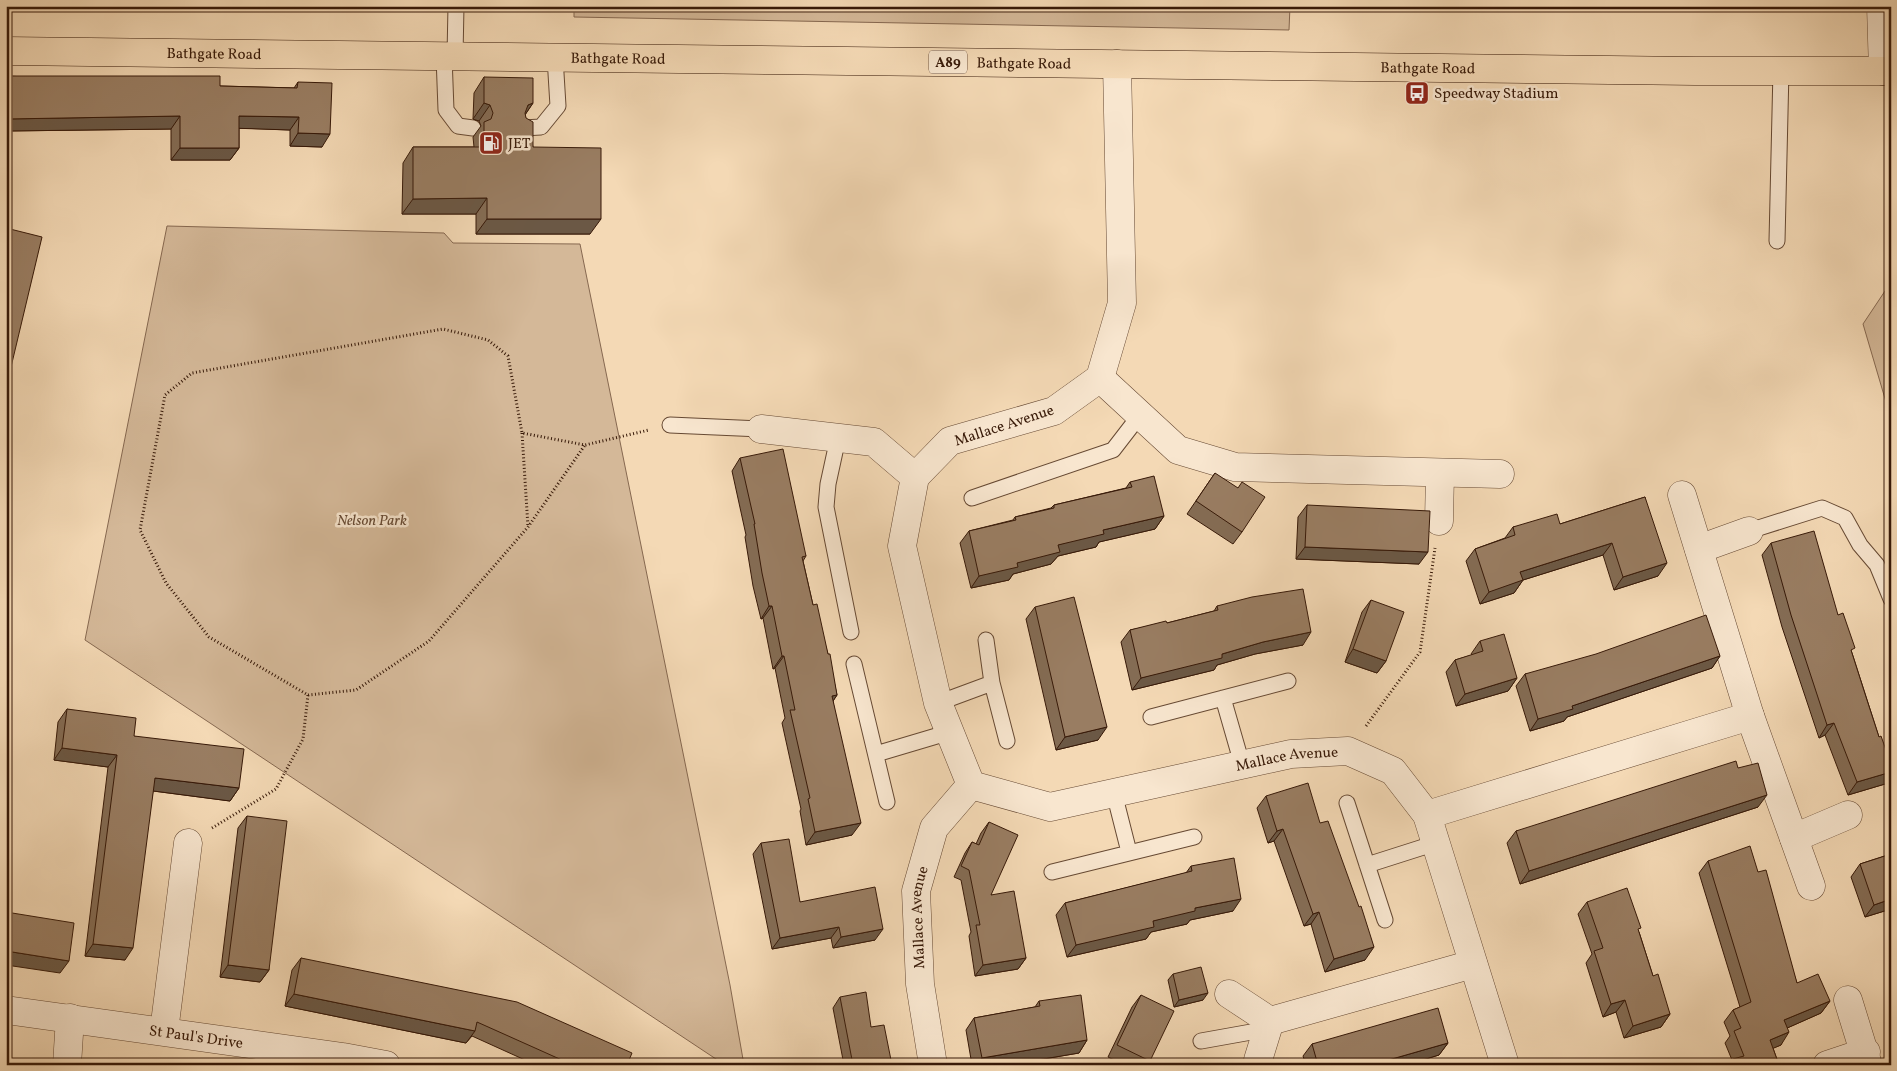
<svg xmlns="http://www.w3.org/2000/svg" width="1897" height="1071" viewBox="0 0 1897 1071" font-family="Vollkorn,serif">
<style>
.green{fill:#d4b898;stroke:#866850}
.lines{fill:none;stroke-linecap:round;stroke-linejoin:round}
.service-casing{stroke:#664933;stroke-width:17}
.minor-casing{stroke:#664933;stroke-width:29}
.primary-casing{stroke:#371908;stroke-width:29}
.path{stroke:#371908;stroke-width:3;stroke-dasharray:1 2.5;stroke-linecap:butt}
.service{stroke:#f8e6cf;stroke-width:15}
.minor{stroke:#f8e6cf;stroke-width:28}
.primary{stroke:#f4d9b5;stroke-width:28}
.wall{fill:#846c54;stroke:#371908}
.shaded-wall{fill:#6b5845;stroke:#371908}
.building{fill:#997d62;stroke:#371908}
.labels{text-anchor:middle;stroke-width:5;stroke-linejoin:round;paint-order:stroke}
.shield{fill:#f8e6cf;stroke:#715644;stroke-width:1}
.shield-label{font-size:14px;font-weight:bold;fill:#371908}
.street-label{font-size:15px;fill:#371908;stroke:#f8e6cf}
.poi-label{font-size:15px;fill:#371908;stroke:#f8e6cf;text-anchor:start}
.park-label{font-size:15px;font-style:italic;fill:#664933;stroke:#f8e6cf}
</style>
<rect width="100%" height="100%" fill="#f4d9b5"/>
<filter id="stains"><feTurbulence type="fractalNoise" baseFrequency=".004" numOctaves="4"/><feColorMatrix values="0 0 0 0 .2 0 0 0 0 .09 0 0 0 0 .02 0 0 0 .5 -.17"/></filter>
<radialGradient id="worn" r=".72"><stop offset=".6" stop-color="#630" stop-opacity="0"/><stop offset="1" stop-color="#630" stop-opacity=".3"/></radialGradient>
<path class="green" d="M574,6H1290L1289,30L574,17Z
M167,226L444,233L453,243L580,244L730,985L744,1065H725L85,640Z
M1891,282V419L1863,324Z"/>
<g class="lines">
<defs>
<path id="service" d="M444,56L446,110L458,126L473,128
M455,56L456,6
M523,128L541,127L558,106L555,57
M1777,241L1781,70
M670,425L761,429
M838,438L828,484L826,507L851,632
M972,498L1113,450L1140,415
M1749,531L1822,508L1845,518L1860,545L1877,565L1891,599
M986,640L992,683L1007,741
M854,664L887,802
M1223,698L1242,764
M938,703L992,683
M1151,717L1288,681
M876,754L950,732
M1114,793L1129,852
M1347,803L1385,920
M1367,865L1436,843
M1052,872L1194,837
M1201,1041L1268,1029"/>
<g id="minor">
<path d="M1881,6L1883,71"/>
<path id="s1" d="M1117,64L1122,303L1100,378L1054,411L950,441L915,477L902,546L938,703L971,785L1050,807L1291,754L1348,751L1393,771L1427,815L1505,1065"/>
<path d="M1100,378L1178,450L1235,467L1500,474"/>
<path d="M761,429L874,442L915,477"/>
<path d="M1682,495L1750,716"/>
<path d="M1439,521L1440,473"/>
<path d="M1699,549L1749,531"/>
<path d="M1427,815L1750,716L1811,886"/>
<path d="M1794,838L1848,815"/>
<path d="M1229,994L1270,1021L1258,1060"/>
<path d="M1848,1000L1868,1065"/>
<path id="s2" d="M6,1010L343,1057L386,1065"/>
<path d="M1270,1021L1473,964"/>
<path d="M164,1031L188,843"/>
<path d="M67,1065L70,1018"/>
<path id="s3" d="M933,1065L920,984L916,891L934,828L971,785"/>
<path d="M1827,1065L1866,1052"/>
</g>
<g id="primary">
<path id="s4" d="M6,51L1695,71H1891"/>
</g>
</defs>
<use href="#service" class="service-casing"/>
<use href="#minor" class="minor-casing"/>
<use href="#primary" class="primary-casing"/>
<path class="path" d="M522,433L528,527
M308,695L356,690L429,641L528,527L585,445
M1366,726L1420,652L1435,548
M212,828L276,789L303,739L308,695L209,637L166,583L140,530L165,395L192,373L443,329L488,340L508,356L522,433L585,445L649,430"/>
<use href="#service" class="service"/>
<use href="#minor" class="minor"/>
<use href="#primary" class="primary"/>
</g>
<path class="wall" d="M6,76L220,86L294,88L298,82L322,147L290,146V130L239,128V148L230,160H171V129L6,131Z
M484,77L533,103L525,115L533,147L590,234H476V214H402L403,163L413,147H474L473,137L481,126L479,121L473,119L474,93Z
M740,458L806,556L803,561L813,605L828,654L837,695L833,701L852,835L806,845L800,811L801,809L782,723L785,718L775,668L773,669L763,618L761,619L753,586L745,537L746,535L732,471Z
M1215,473L1242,532L1233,544L1187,514Z
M1130,482L1164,516L1155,529L1099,542L1096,547L1058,556L1051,564L1013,574L1009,580L971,588L960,543L969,531L1013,520L1015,517L1051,508L1054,505L1126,488Z
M1645,497L1658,576L1614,590L1603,555L1523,580L1514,593L1480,604L1466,561L1475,549L1505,538L1513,527L1560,524Z
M1307,505L1419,564L1296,559L1298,517Z
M1771,543L1838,615L1852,653L1879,737L1885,784L1848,795L1825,735L1819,738L1782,627L1762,555Z
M1371,600L1386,661L1377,673L1345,662L1362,612Z
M1217,606L1303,645L1255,654L1217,665L1214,670L1132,690L1121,642L1130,630L1167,623L1214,611Z
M1035,607L1098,740L1056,750L1026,619Z
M1480,641L1517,678L1508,691L1456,706L1446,672L1455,660L1472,655L1471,654Z
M1720,656L1712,668L1567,717L1564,721L1530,731L1516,686L1525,674Z
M67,709L134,736L239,788L230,801L153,791L125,960L85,956L108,767L54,760L58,722Z
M1266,796L1365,960L1325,972L1311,924L1304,926L1274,841L1268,843L1257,808Z
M1758,807L1520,884L1507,843L1516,831Z
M247,816L269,970L260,982L220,977L238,828Z
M989,822L991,895L1026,958L1018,969L975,976L969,936L971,932L961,880L954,877L965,853L972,842L976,844L981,833Z
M761,843L800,902L875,940L833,948L831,938L772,949L753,854Z
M1891,854V909L1865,917L1851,877L1860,864Z
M1708,861L1758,872L1797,983L1830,1001L1821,1013L1787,1028L1781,1045L1773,1048L1779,1065H1729L1732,1060L1725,1043L1730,1036L1724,1022L1733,1010L1740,1007L1699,873Z
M1191,866L1233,911L1190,920L1187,924L1151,932L1146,939L1067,957L1056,915L1065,903L1186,873Z
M1587,902L1639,932L1653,976L1670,1014L1661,1027L1624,1038L1616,1012L1603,1017L1586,963L1592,954L1578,914Z
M301,958L627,1065H536L472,1036L466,1043L285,1006L292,970Z
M1173,974L1203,1000L1174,1007L1168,980Z
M1141,995L1150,1061L1147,1065H1124L1108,1057L1132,1007Z
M840,997L871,1027L892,1065H844L833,1008Z
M1039,1001L1087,1040L1079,1053L1008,1065H972L966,1030L974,1018L1035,1007Z
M1448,1043L1439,1055L1406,1065H1306L1303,1056L1312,1044Z"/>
<path class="shaded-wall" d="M119,6H207L204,11H116Z
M484,103L490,105L479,121L473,119Z
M533,103L522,119L518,120L528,105Z
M180,116L171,129L6,131V119Z
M239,116L299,117L290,130L230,128Z
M298,133L330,134L322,147L290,146Z
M180,148H239L230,160H171Z
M487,198L476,214H402L413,199Z
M487,219H601L590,234H476Z
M1164,516L1155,529L1099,542L1096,547L1058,556L1051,564L1013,574L1009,580L971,588L979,576L1017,563L1058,545L1103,530Z
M1612,543L1603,555L1523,580L1514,593L1480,604L1489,592L1520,572Z
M1305,547L1428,552L1419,564L1296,559Z
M1667,563L1658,576L1614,590L1623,577Z
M769,606H772L763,618L761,619Z
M1311,632L1303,645L1255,654L1217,665L1214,670L1132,690L1141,678L1263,642Z
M1353,649L1386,661L1377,673L1345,662Z
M782,656H784L775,668L773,669Z
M1720,656L1712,668L1567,717L1564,721L1530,731L1538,719L1572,706Z
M1517,678L1508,691L1456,706L1465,694Z
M837,695L829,707L832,696Z
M1834,723L1825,735L1819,738L1827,725Z
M1107,727L1098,740L1056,750L1065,737Z
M62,748L117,755L108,767L54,760Z
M1891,772V776L1885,784L1848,795L1857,782Z
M155,778L239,788L230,801L146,790Z
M1767,795L1758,807L1520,884L1529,871Z
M861,823L852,835L806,845L815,832Z
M1283,829L1274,841L1268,843L1277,831Z
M1241,899L1233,911L1190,920L1187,924L1151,932L1146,939L1067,957L1076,945L1195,908Z
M1891,899V909L1865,917L1874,905Z
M1319,912L1311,924L1304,926L1313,914Z
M839,927L831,938L772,949L780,938Z
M883,929L875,940L833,948L841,937Z
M93,944L133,948L125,960L85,956Z
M1374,947L1365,960L1325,972L1334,959Z
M6,951L69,961L60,973L6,965Z
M1026,958L1018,969L975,976L983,965Z
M228,965L269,970L260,982L220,977Z
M1208,993L1203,1000L1174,1007L1179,1000Z
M294,994L475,1031L466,1043L285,1006Z
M1625,1000L1616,1012L1603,1017L1611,1004Z
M1830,1001L1821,1013L1776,1033L1784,1020Z
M1670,1014L1661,1027L1624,1038L1633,1026Z
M1789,1032L1781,1045L1762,1053L1770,1040Z
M1087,1040L1079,1053L1008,1065H977L982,1058Z
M1448,1043L1439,1055L1406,1065H1371Z"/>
<path class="building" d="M6,76H220V86L297,88L298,82L332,83L330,134L298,133L299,117L239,116V148H180V116L6,119Z
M484,77L533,78V103L528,105L525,113L526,118L533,122V147L601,148V219H487V198L413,199V147H484V122L491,119L493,113L490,105L484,103Z
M6,228L42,237L6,388Z
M783,449L806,556L802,557L813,605L817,604L828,654H830L837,695L832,696L861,823L815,832L808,799L810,798L790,710H795L784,656H782L772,606H769L762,573L754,524H755L740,458Z
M1215,473L1238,488L1242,482L1265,497L1242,532L1196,501Z
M1154,476L1164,516L1103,530L1104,534L1058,545L1060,552L1017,563L1018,567L979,576L969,531L1016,520L1015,517L1054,508V505L1132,487L1130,482Z
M1645,497L1667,563L1623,577L1612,543L1520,572L1523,580L1489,592L1475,549L1515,535L1513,527L1557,514L1560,524Z
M1307,505L1430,511L1428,552L1305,547Z
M1814,531L1838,615L1843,613L1855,648L1851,650L1866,697L1879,737L1881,736L1891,764V772L1857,782L1834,723L1827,725L1791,615L1771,543Z
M1303,589L1311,632L1263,642L1222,654V658L1141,678L1130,630L1166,621L1167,623L1218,610L1217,606L1252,597Z
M1074,597L1107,727L1065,737L1035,607Z
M1371,600L1404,612L1386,661L1353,649Z
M1706,615L1720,656L1572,706L1573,709L1538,719L1525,674L1596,654Z
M1504,634L1517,678L1465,694L1455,660L1483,651L1480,641Z
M67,709L136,718L134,736L244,749L239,788L155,778L133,948L93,944L117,755L62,748Z
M1736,761L1738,768L1758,763L1767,795L1529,871L1516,831Z
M1308,783L1320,823L1328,821L1359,907L1361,906L1374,947L1334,959L1319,912L1313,914L1283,829L1277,831L1266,796Z
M247,816L287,821L269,970L228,965Z
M989,822L1018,835L991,895L1014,891L1026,958L983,965L976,925H980L969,870L961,866L972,842L979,845Z
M789,839L800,902L875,887L883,929L841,937L839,927L780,938L761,843Z
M1750,846L1758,872L1766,870L1797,983L1818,974L1830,1001L1784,1020L1789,1032L1770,1040L1779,1065H1735L1733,1059L1744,1056L1734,1031L1741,1028L1733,1010L1751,1002L1708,861Z
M1891,854V899L1874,905L1860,864Z
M1234,858L1241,899L1195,908V911L1153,921L1154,927L1076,945L1065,903L1192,871L1191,866Z
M1627,888L1641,928L1638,929L1653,976L1658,974L1670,1014L1633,1026L1625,1000L1611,1004L1594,951L1603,948L1587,902Z
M6,912L74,923L69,961L6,951Z
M301,958L517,1002L632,1053L627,1065H573L477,1022L475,1031L294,994Z
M1201,967L1208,993L1179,1000L1173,974Z
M866,992L871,1027L884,1025L892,1065H853L840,997Z
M1081,995L1087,1040L982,1058L974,1018L1040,1006L1039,1001Z
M1141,995L1174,1011L1150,1061L1117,1045Z
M1438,1008L1448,1043L1371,1065H1318L1312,1044Z"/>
<defs>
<symbol id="bus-square" viewBox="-11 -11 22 22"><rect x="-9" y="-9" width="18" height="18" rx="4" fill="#8f2418" stroke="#f8e6cf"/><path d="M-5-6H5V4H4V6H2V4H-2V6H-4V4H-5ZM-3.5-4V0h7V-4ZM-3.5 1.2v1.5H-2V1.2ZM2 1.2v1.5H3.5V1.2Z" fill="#fff"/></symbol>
<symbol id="fuel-square" viewBox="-11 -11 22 22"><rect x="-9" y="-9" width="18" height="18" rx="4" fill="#8f2418" stroke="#f8e6cf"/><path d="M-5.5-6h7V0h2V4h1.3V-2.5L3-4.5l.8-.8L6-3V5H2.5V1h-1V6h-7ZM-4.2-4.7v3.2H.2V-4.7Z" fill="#fff"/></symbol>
</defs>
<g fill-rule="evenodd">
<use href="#bus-square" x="1403" y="79" width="28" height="28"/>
<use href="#fuel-square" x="477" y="129" width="28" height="28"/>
</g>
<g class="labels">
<rect class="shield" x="929" y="50.5" width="38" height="23" rx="4"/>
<g class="shield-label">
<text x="948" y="67">A89</text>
</g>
<g class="street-label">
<text dy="5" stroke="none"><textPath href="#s4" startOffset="208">Bathgate Road</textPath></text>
<text dy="5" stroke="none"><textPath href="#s4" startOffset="612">Bathgate Road</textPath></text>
<text dy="5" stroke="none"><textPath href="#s4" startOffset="1018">Bathgate Road</textPath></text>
<text dy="5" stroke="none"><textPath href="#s4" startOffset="1422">Bathgate Road</textPath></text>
<text transform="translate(1004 425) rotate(-18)" y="5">Mallace Avenue</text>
<text dy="5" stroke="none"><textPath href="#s1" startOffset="1176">Mallace Avenue</textPath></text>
<text dy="5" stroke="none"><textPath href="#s3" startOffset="149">Mallace Avenue</textPath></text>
<text dy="5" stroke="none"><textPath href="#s2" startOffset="192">St Paul's Drive</textPath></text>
</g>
<g class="poi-label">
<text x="1434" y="98">Speedway Stadium</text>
<text x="508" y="148">JET</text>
</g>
<g class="park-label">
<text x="372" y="525">Nelson Park</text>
</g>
</g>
<rect width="1897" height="1071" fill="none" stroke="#f4d9b5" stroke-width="25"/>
<rect x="8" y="8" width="1882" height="1056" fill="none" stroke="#371908" stroke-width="2.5"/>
<rect x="12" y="12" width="1872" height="1046" fill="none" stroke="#371908"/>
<rect width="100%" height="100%" filter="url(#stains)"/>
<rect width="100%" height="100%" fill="url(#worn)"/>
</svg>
